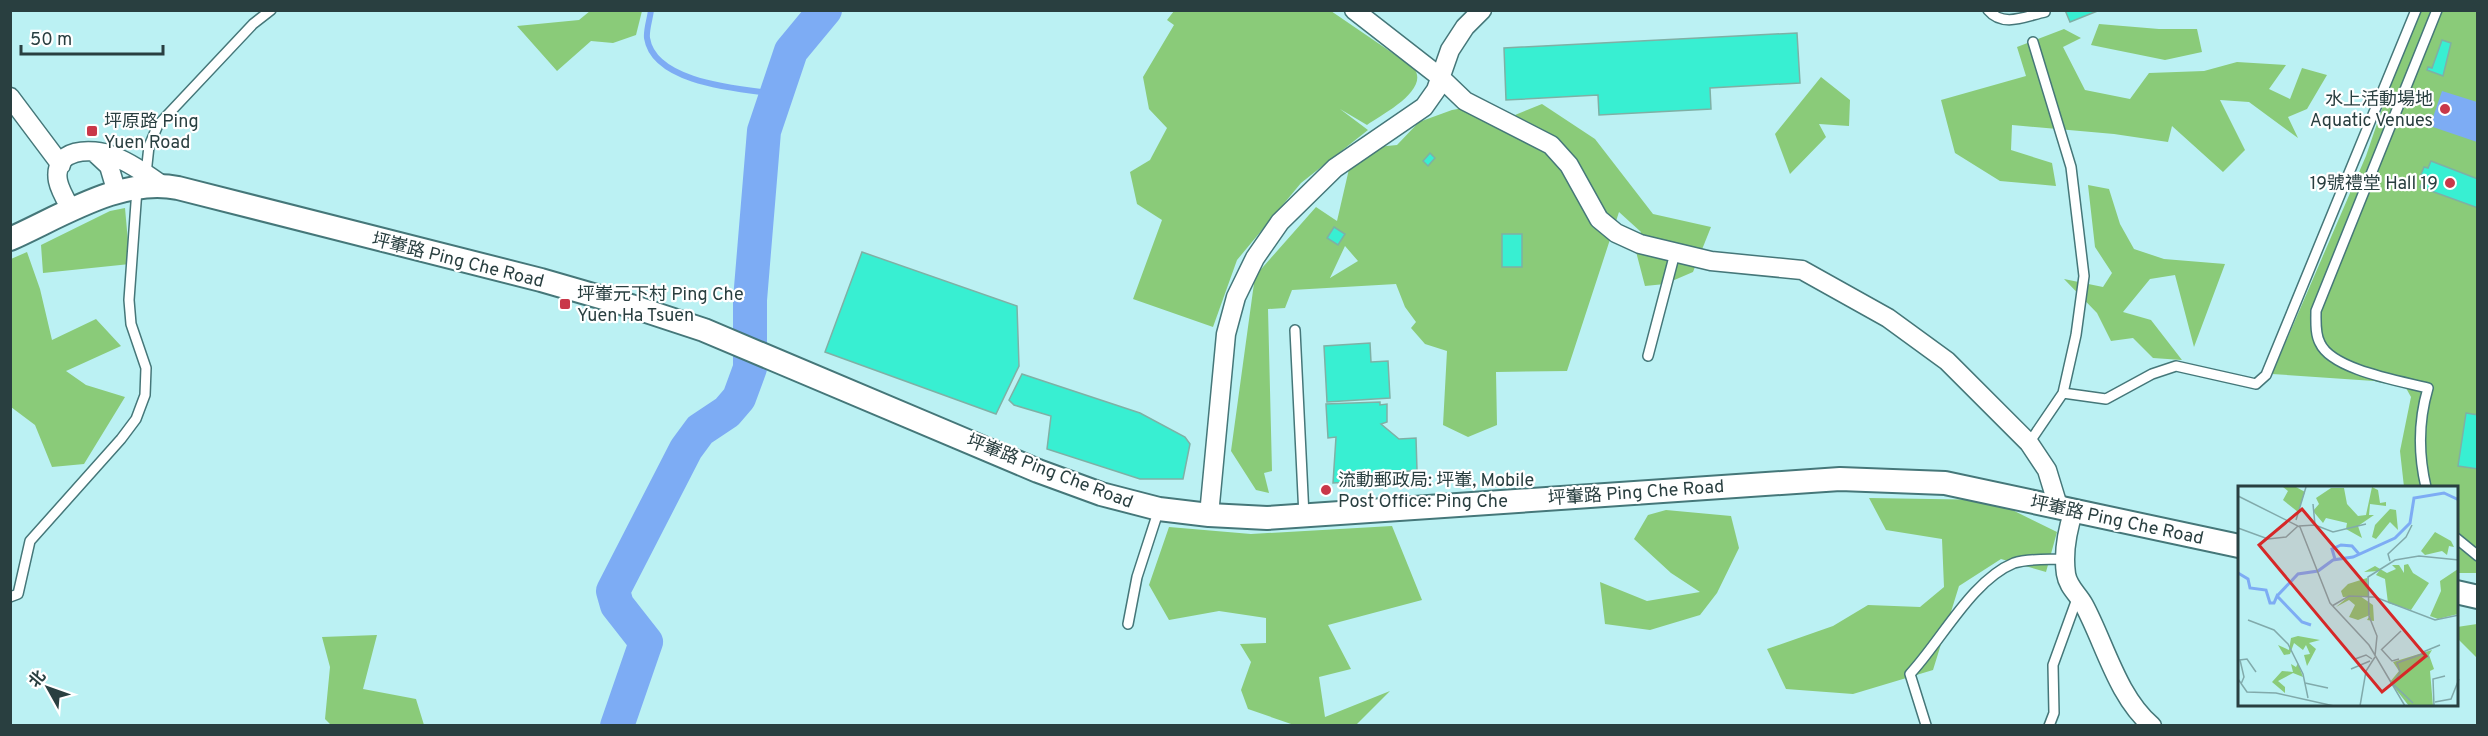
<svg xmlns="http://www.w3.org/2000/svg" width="2488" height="736" viewBox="0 0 2488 736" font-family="Overpass,'Noto Sans SC',sans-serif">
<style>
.green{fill:#8acb79;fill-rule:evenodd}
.water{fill:#7dacf4}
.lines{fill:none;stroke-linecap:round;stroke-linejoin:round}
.stream{stroke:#7dacf4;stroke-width:6}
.river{stroke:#7dacf4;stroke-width:34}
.building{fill:#38efd2;stroke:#7fb0a5;stroke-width:1.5}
.service-casing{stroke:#457779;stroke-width:12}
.minor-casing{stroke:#457779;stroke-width:21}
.tertiary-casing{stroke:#457779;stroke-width:26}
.service{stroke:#fff;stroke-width:9}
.minor{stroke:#fff;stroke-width:18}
.tertiary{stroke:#fff;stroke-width:22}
.poi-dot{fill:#c93849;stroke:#fff;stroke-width:2}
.labels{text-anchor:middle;stroke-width:4.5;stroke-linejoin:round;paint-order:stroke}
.poi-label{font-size:18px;fill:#293f40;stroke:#fff;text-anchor:start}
.street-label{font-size:18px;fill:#293f40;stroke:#fff}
.inset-river{fill:none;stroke:#7dacf4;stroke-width:3}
.inset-road{fill:none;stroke:#81aaab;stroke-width:1.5}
.view{fill:#d62828;fill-opacity:0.15;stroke:#d62828;stroke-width:3}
.inset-edge{fill:none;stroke:#293f40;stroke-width:3}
</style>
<rect width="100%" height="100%" fill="#bbf1f3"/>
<path class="green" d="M590,11H642L636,35L613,43L591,41L557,71L517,26L579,20Z
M1174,11H1331L1413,67C1432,89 1383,114 1367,125L1340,109L1368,130L1301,183L1237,260L1213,327L1133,299L1162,220L1137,204L1130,172L1150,160L1167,128L1149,109L1143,77L1174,25L1167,20Z
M2420,11H2477V573H2457L2456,487H2404L2400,451L2411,397L2406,388L2374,381L2272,374L2366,156L2402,50Z
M2099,24L2159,29H2197L2202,52L2165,60L2091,45Z
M2064,29L2081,38L2063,47L2085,90L2130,99L2149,73L2204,71L2237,62L2286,65L2269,89L2290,99L2302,68L2327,75L2307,109L2288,117L2298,138L2249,102L2220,100L2245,150L2223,172L2172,126L2168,142L2114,134L2012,125L2011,150L2052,163L2056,186L2000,181L1955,153L1941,100L2026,76L2017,47Z
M1821,77L1850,100L1849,126L1819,124L1826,137L1790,174L1775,134Z
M1542,104L1595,139L1653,214L1711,227L1693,272L1665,284L1645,286L1634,244L1641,232L1619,212L1567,371L1496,372L1497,425L1468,437L1443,425L1447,351L1425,344L1411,328L1416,322L1405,307L1396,284L1292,290L1285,308L1268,309L1272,471L1264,473L1269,493L1256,490L1231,451L1255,276L1316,207L1337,221L1352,156L1367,148L1397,145L1419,122L1452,110L1469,107L1515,115ZM1345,246L1358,261L1330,278Z
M2088,185L2109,189L2120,224L2134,249L2164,259L2225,264L2194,347L2175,275L2150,279L2123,312L2151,320L2182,360L2153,358L2133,338L2111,341L2097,313L2064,279L2103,287L2112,273L2095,247Z
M125,208L130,264L43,273L41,245L110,211Z
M27,252L40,289L52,340L96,319L121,346L66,371L86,385L125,397L84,464L52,467L35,425L11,407V259Z
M1869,498L1992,500L2057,532L2046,572L2001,559L1959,586L1933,670L1853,694L1786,689L1767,649L1833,626L1868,605L1920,607L1944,587L1942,539L1886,530Z
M1666,510L1731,516L1739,548L1717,593L1700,615L1650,630L1605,624L1600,582L1647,601L1700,592L1671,573L1634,539L1648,515Z
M1392,526L1422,600L1328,625L1351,669L1319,677L1325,717L1390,691L1356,725H1294L1248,709L1241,690L1251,662L1240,644L1266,643V618L1219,611L1169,620L1149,585L1169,527L1251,534Z
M2477,624H2478L2477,658L2456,637L2457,627Z
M377,635L363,689L416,699L424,725H331L325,719L330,667L322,637Z"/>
<path class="water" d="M2442,91L2477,102V142L2430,126Z"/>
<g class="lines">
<path class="stream" d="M651,10C650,19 646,30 647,38C654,84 742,89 777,94"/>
<path class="river" d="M617,726L646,642L617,605L613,591L686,449L700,430L727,412L739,398L750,368V300L764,131L791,51L825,10"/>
</g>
<path class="building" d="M2065,10H2100L2070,22Z
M1797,33L1800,83L1710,88L1711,109L1599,115L1598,95L1506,100L1504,48Z
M2442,40L2451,43L2443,76L2427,70L2428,67L2432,68Z
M1430,153L1435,158L1428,166L1423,161Z
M2431,161L2478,179V208L2420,187L2424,179L2420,177L2424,167L2428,168Z
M1334,227L1345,234L1338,245L1327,238Z
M1502,234H1522V267H1502Z
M862,252L1017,306L1019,366L996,414L825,352Z
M1370,343L1371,362L1388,361L1390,398L1327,402L1324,346Z
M1022,374L1140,413L1185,437L1190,444L1183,479H1140L1047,449L1051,416L1014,405L1009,400Z
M1380,402V405L1387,404V422L1381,424L1399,439L1416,438L1417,470L1383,474V480L1333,483L1336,437L1328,438L1326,404Z
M2466,413L2478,415V469L2458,466Z"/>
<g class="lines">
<defs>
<path id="service" d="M1988,10C2003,28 2026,16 2045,12
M146,174L149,146L158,125L253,24L271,10
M1295,330L1304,516
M1648,356L1675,253
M2063,393L2106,399L2152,374L2176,366L2256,384L2266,375L2416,10
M2029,443L2063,393L2076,335L2084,276L2071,167L2033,42
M2426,487C2418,453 2418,422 2428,388C2401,381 2332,370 2320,343C2315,334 2316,321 2316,311L2437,10
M2456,538L2478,556
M10,597L18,594L30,541L121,439L136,419L145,395L146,368L131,324L129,300L137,189
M1128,624L1137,577L1159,509
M1926,725L1910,674C1941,641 1972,580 2014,563C2029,558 2050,560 2065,559
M2049,726L2054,713L2053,665L2078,596"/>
<path id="minor" d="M1354,10L1440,77L1465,101L1551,145L1569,165L1599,219L1616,233L1640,244L1711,261L1802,270L1888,318L1947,361L2029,443L2047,470L2058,506
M10,97L61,165
M94,152L109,166L117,193
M72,211C67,202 60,191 58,181C52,148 92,147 113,156C131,163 146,174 162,185
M2074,510C2067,531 2063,553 2066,574C2068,587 2078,594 2084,605C2105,644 2117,696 2152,726
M1209,515L1226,334L1236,297L1255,258L1280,222L1335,168L1424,107L1436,90L1450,50L1465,27L1482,10"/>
<path id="tertiary" d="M10,239C60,217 122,176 178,188L541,280L631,306L704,330L1038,471L1101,494L1159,509L1209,515L1267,518L1840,479L1945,483L2239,546
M2456,592L2478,597"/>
</defs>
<use href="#service" class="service-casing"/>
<use href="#minor" class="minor-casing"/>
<use href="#tertiary" class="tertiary-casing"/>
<use href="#service" class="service"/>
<use href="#minor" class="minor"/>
<use href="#tertiary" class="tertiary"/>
</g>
<g class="poi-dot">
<circle cx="2445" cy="109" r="6"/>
<rect x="86" y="125" width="12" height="12" rx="3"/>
<circle cx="2450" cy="183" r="6"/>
<rect x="559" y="298" width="12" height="12" rx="3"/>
<circle cx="1326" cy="490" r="6"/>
</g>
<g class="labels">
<g class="poi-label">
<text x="2433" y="105" text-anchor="end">水上活動場地<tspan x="2433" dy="21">Aquatic Venues</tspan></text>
<text x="104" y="127">坪原路 Ping<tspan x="104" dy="21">Yuen Road</tspan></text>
<text x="2438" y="189" text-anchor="end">19號禮堂 Hall 19</text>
<text x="577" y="300">坪輋元下村 Ping Che<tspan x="577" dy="21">Yuen Ha Tsuen</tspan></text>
<text x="1338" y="486">流動郵政局: 坪輋, Mobile<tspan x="1338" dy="21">Post Office: Ping Che</tspan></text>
</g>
<g class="street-label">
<text transform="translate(458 260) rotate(14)" y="6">坪輋路 Ping Che Road</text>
<text transform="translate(1050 471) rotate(21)" y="6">坪輋路 Ping Che Road</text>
<text transform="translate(1636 492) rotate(-4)" y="6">坪輋路 Ping Che Road</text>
<text transform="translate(2117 520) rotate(12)" y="6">坪輋路 Ping Che Road</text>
</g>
</g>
<g transform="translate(2238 486)">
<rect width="220" height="220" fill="#bbf1f3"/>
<path d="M45,1H58L67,6L60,26L45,14L50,5ZM134,1L140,4L142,17L148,16V20L132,18L131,29H136L120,40L124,52L108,43L109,37L88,32L85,37L75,25L81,18L78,12L93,2H106L109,18L120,30L128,29ZM152,23L158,24L160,44L152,36L138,53L134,51L137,39ZM197,46L213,55L216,61L211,60L209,69L204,65L187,69L183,65ZM170,78L175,87L191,97L173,124L150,117L147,93L138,89L141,85L126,86L137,80L149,87L158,83L154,79H161L166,87V79ZM220,83V128L200,133L192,130L203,105L202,95ZM129,92L131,110L105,111L103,105L110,98ZM122,110L135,119L136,135L129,134L132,129L120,134L111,131L117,119L111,114L98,121L110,111ZM60,150L82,154L71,157L78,163L69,180L66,169L72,168L68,159L65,164L56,157L52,168L46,169L40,159L51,164L53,152ZM194,164L191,169L196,183L192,185L195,220H171L152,196L161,185L155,176ZM60,177L65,191L55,187L40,195L47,201V207L34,196L44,185L55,186L53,178L58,181Z" fill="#8acb79"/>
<path class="inset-river" d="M97,73L94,63L103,59L114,60L121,68M0,87L10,93L12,102L28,104L32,117H36L39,110L64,136L73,139M39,110L60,88L80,85L95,74L115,71L157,52L172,37L176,12L206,7L221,14"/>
<path class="inset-road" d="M0,10L62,41L92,117L131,159L167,220M75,18L77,39M58,34L68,1M61,40L77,39L95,46L128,38M0,42L30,53L48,51L60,40M152,75L150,68L168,51L174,39M94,120L111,110L137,111L197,134L221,129M10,134L36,144L50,158L65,188L70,212M143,164L163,145M144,164L154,175L161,173M185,166L202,159M137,170L139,150L131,130L130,91L157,74L181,70L221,74M117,173L128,169L134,173M113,183L132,175M0,193L9,206L38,207L96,220M67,197L90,202M3,198L6,191L2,174L9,173L18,186M197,216L213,213L221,193M175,217L155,198L162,186L159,177L187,167L191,172M122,220L128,185L137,171M196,220L195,193L207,190"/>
<path class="view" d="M64,23L188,170L144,206L21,59Z"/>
<rect width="220" height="220" class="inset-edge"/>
</g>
<rect width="2488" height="736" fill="none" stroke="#293f40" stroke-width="24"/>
<g transform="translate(48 688) rotate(310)" stroke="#ffffff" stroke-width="4.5" paint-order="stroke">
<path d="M0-4.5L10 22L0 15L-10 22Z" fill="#293f40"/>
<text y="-9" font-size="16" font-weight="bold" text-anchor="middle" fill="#293f40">北</text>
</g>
<path d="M21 45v9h142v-9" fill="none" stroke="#293f40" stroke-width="3"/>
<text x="30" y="45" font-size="18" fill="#293f40" stroke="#ffffff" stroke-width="4.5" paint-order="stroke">50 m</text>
</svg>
